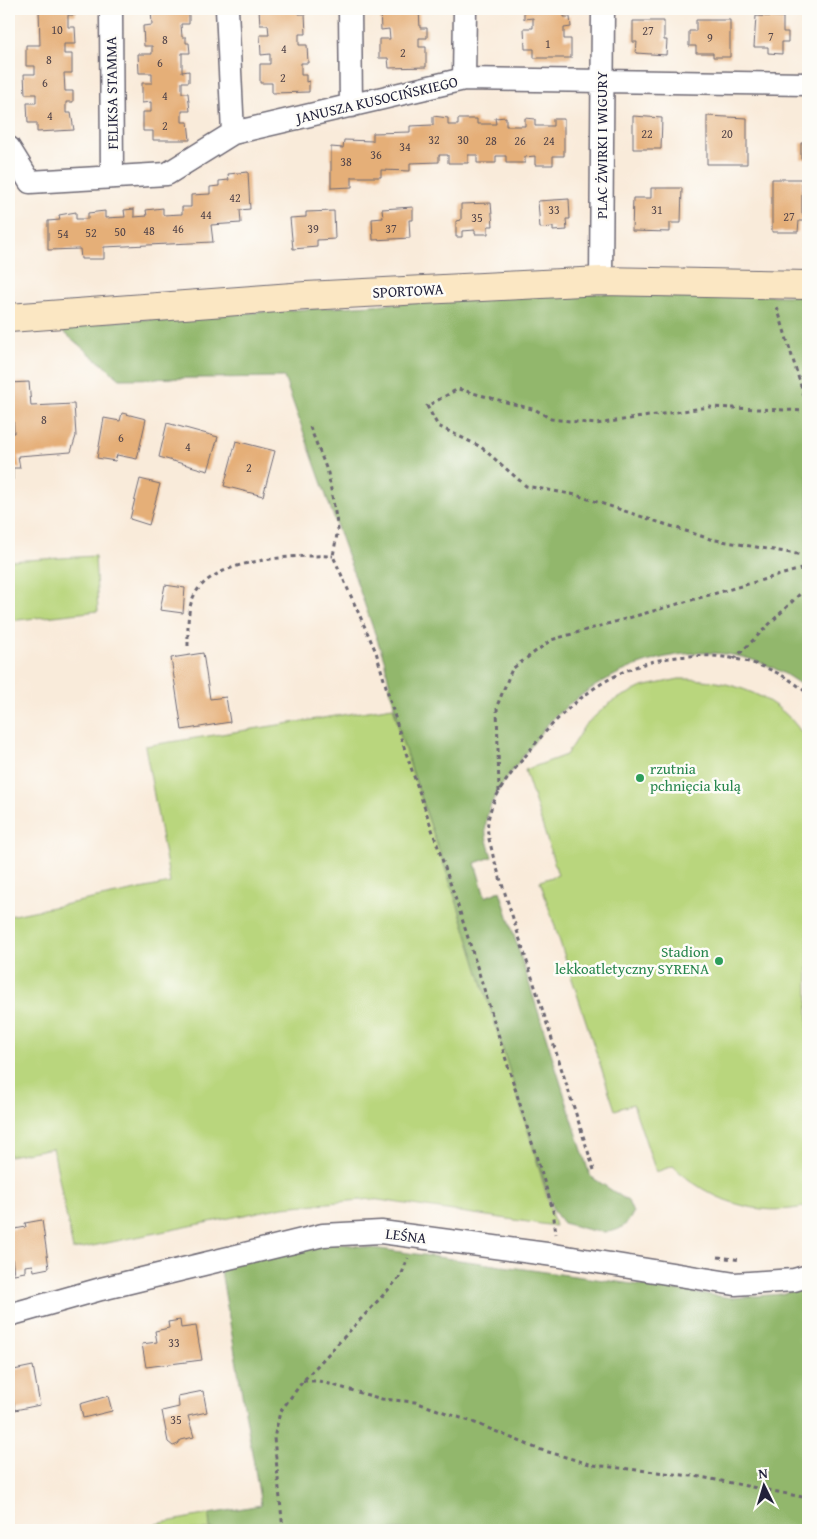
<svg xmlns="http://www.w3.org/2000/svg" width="817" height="1539" viewBox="0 0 817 1539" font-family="'Gentium Book Plus',serif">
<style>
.green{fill:#b9d67d;stroke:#6e7c5c}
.forest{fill:#92b76c;stroke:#5a6c54}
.building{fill:#e5af78}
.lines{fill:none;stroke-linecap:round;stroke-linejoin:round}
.street-casing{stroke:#6d6873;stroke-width:25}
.secondary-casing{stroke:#6d6873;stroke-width:30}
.path{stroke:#6d6873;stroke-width:3;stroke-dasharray:4 4;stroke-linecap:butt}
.street{stroke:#fff;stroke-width:22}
.secondary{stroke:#fbe7c3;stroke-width:28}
.leisure-dot{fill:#2e9e5b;stroke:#fdfcf7;stroke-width:2}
.labels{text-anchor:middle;stroke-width:5;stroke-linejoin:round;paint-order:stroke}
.number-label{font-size:12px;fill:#53454a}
.street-label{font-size:15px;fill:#22223b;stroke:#fdfcf7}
.leisure-label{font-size:15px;fill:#27864d;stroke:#fdfcf7;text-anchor:start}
</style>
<rect width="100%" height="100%" fill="#fdfcf7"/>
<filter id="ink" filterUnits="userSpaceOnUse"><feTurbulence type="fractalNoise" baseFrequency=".02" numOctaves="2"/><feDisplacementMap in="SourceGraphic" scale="10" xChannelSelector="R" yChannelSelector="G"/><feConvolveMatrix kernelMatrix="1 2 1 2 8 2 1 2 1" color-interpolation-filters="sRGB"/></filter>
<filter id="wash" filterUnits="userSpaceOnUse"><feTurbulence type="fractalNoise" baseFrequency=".0096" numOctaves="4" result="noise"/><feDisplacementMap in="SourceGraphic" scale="20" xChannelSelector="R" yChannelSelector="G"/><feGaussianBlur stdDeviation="1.12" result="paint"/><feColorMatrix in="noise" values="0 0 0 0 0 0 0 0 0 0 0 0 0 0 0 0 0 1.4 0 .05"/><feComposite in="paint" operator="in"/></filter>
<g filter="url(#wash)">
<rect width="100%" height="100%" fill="#f9ebda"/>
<path class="green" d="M95,556L98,611L9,621V561Z
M679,679C728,678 785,696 808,744V1206C759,1218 709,1201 673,1166L656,1172L633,1104L615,1110L540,881L558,875L525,770L566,755L585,725L611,702L642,687Z
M393,707C411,776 438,842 459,909C493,1014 526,1119 555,1226L372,1199L283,1207L73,1250L53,1148L9,1156V916L170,883L145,746Z
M209,1514L210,1530H124Z"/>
<path class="forest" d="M561,293L808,296V690C796,681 783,672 769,666C695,634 612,664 556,716C544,726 535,742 525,754C508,776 482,805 486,835C487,842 490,850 492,857L475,863L485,897L500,891L590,1176L628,1201L633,1213C619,1244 589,1229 563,1223L553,1210L459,909L401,738L384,659L284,377L120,379L55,325Z
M322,1241L733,1298L781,1294L808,1287V1530H210L209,1514L261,1505L220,1265Z"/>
<g id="blocks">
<path class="building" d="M39,9H75L76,15H68V27H75L76,44H64V54H72V73H64L65,91H73V102H66V113H71L74,130L37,132V123H28L27,103H36V94H25L24,74H35V66H26V45H40Z
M151,9H187L189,14V24H181L182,37H186V43H189L190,53H182V72L189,71V82H182V93H188L190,111H182V122H188L190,140H153V131H143V112H151V102L142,103V83H152V73H139L138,54H152V46H144L143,26L152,25Z
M259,9H299V14H305L306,34H299V45H307L308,63H301V75H306V82L309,81V92L272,93V83H260V64H270V54L261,55L260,35H269L268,25H260Z
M390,9H419L420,28H427V38H419V47H426V67L389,68L388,58H379V39H390L389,29L381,30L380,10Z
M524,9H564V17H570L571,27L564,28V39H571V58H534V49H525L524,28H533V18L524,19Z
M791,9H807V14H791Z
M756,16L783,17V32H788V42H782V54L768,53V47H754Z
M696,20H730V57H713V53H696V46H689V31H696Z
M633,21H664V40H667L666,55L636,53L637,42H633Z
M433,116L448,118V125H458V119H477V124H496L495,118L506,117V126H525V118L535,119V126H553V119H564V156H553V165H535V156L525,157V163H506V156H496V163H477V155H468V163H448V155H439V162L410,163V171L381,170V177H352V187L331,188V147L343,148L344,140L373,141V133L410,132V126L433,125Z
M633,116L662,118L661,149H633Z
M707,116L747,118V164H707Z
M801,143H808V159H801Z
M248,172L250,209L240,210L241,223L211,225L213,242L104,247V259H81L80,249L48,250V221L60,220L59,215L76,212V219H88V213L105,211V218L125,217L124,210L134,209V217L147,216L146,210L163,208V215L182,214V207H191V195L210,194V187L219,186V181L229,180L228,174Z
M772,179H802V214H805L806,221H799L798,232H772Z
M651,188H682L681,223H670V232L632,231L633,198H651Z
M569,199L570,219H566L567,230L553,231V227L540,228L538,201Z
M491,203L493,226H488V234H475V230L462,231V237H456V221L461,220V204Z
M413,207V220H409L410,238L373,240L372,219L383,218L382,209Z
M334,211L335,239L317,240V247L293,249L290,218L306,217V212Z
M29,382L31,406L74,404L76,436L71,452L18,456L20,468H13V480H9V433H14L13,408H9V383Z
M122,413L146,419L137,459L117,455L115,461L97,458L104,418L120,421Z
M167,423L218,437L208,471L159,457Z
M236,441L275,451L263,496L224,486Z
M140,479L160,484L149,525L130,519Z
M165,585L185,588L183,613L160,610Z
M203,653L210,699L226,697L230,722L182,730L171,658Z
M42,1220L49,1268L34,1271L33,1265L25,1266V1272L14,1274L9,1230L26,1227L25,1223Z
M180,1320L181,1328L196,1326L202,1360L146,1367L142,1344L157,1342L155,1331L169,1328L168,1322Z
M33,1366L40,1405L15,1410L11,1385L9,1386V1371Z
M203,1391L207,1412L188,1416L194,1437L181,1440L178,1444L173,1446L168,1442L162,1411L179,1407L178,1396Z
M108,1396L112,1411L83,1418L80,1404Z"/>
</g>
</g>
<g filter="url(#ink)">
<use href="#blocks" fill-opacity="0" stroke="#6d6873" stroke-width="1"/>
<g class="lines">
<defs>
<path id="street" d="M111,9L112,177
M227,9L233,133
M350,9L351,106
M464,79L465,9
M9,148L30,182L167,174L233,133L464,79L808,84
M601,281L603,9
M9,1315L101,1289L323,1235L381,1232L554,1255L735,1284L794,1280L808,1276"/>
<path id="secondary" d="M9,318L306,296L601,281L808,285"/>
</defs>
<use href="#street" class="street-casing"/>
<use href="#secondary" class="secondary-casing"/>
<path class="path" d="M777,307L808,409
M808,411L709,407L596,424L551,419L536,410L458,389L427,406L438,426L481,447L526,486L576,495L710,539L808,556
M310,427L328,473L338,529L333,556L376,652L401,738L459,909L553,1210L556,1234
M188,646C188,626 186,602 200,587C226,558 296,555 333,556
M734,659L808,586
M499,792L497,706L512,669L551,640L808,567
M594,1170L493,856C492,849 489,841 488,834C484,804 510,775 527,754C551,723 580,694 615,676C673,645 758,648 808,694
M718,1257L741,1260
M303,1381H319L382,1399L415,1402L478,1424L538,1449L593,1465L701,1477L808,1498
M283,1530L274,1438L280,1412L303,1381L401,1276L408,1258"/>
<use href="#street" class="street"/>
<use href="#secondary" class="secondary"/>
</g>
</g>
<g class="leisure-dot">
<circle cx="640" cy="778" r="5"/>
<circle cx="719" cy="961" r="5"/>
</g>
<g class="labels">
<g class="number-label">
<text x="57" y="34">10</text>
<text x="648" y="35">27</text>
<text x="771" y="41">7</text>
<text x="710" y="42">9</text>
<text x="165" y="44">8</text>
<text x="548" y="48">1</text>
<text x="284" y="53">4</text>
<text x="403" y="57">2</text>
<text x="49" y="64">8</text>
<text x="160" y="67">6</text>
<text x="283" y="82">2</text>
<text x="45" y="87">6</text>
<text x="165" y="100">4</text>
<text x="50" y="120">4</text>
<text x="165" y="130">2</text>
<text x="647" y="138">22</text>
<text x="727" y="138">20</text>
<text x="434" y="144">32</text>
<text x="463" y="144">30</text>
<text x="491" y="145">28</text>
<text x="520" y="145">26</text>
<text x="549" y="145">24</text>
<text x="405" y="151">34</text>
<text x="376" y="159">36</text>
<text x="346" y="166">38</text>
<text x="235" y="202">42</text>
<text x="554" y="214">33</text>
<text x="657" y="214">31</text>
<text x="206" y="219">44</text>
<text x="789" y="221">27</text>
<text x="477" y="222">35</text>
<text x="178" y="233">46</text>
<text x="313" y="233">39</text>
<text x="391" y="233">37</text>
<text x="149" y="235">48</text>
<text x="120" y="236">50</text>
<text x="91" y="237">52</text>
<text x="63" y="238">54</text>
<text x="44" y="424">8</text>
<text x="121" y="442">6</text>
<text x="188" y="451">4</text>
<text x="249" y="472">2</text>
<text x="174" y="1347">33</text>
<text x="176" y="1424">35</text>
</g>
<g class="street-label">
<text transform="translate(112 93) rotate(-91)" y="5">FELIKSA STAMMA</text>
<text transform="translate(377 100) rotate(-13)" y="5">JANUSZA KUSOCIŃSKIEGO</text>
<text transform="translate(602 145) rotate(-90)" y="5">PLAC ŻWIRKI I WIGURY</text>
<text transform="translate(408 291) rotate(-3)" y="5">SPORTOWA</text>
<text transform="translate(406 1236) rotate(7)" y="5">LEŚNA</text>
</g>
<g class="leisure-label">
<text x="650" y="774">rzutnia<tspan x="650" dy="17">pchnięcia kulą</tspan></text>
<text x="709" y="957" text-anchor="end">Stadion<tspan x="709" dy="17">lekkoatletyczny SYRENA</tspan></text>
</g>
</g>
<rect width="817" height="1539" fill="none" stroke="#fdfcf7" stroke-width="30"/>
<g transform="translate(764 1486) rotate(355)" stroke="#fdfcf7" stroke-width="4" paint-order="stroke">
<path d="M0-4L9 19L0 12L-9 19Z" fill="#22223b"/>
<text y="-8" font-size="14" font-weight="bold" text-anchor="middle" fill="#22223b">N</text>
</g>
</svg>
